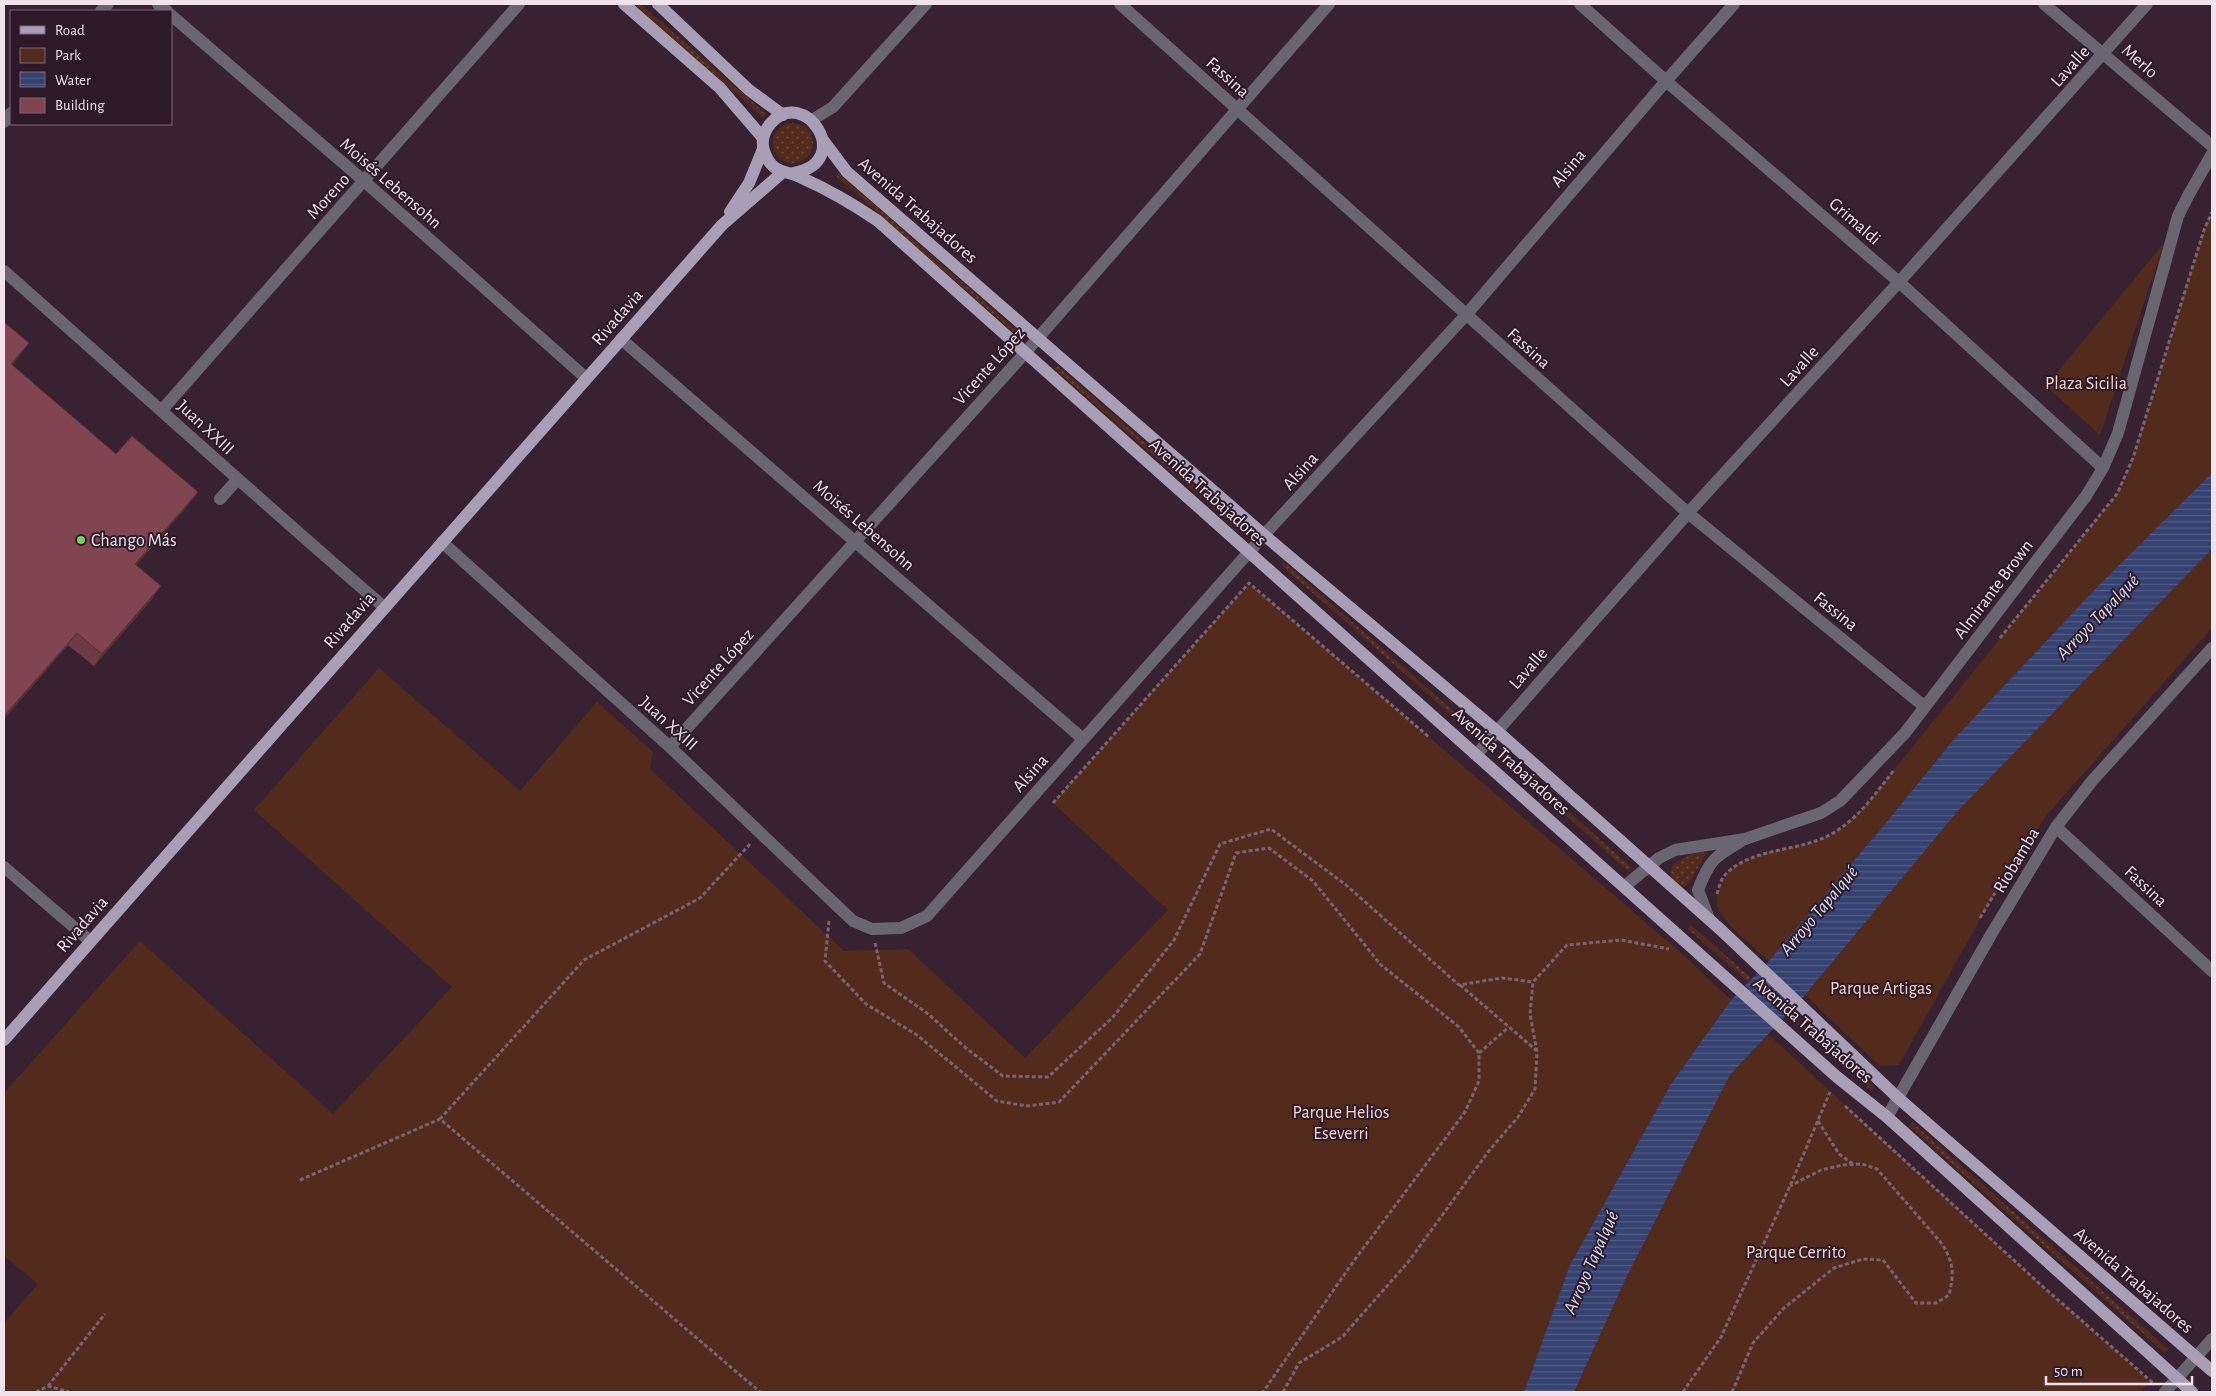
<svg xmlns="http://www.w3.org/2000/svg" width="2216" height="1396" viewBox="0 0 2216 1396" font-family="'Alegreya Sans',sans-serif">
<style>
.grass{fill:url(#grass-dots)}
.park{fill:#532b1c}
.water{fill:url(#water-rules)}
.lines{fill:none;stroke-linecap:round;stroke-linejoin:round}
.path{stroke:#786472;stroke-width:3;stroke-dasharray:4 2.5;stroke-linecap:butt}
.minor{stroke:#696571;stroke-width:12}
.major{stroke:#a89eb6;stroke-width:12}
.wall{fill:#6e3b45}
.shaded-wall{fill:#5a3038}
.building{fill:#804550;stroke:#5a3038}
.poi-dot{fill:#74d25c;stroke:#2e1928;stroke-width:2}
.labels{text-anchor:middle;stroke-width:4;stroke-linejoin:round;paint-order:stroke}
.street-label{font-size:18px;fill:#f1e2ec;stroke:#2e1928}
.park-label{font-size:18px;fill:#f9d5c7;stroke:#2e1928}
.poi-label{font-size:18px;fill:#f1e2ec;stroke:#2e1928;text-anchor:start}
.water-label{font-size:19px;font-style:italic;fill:#d5dfff;stroke:#2e1928}
</style>
<defs>
<pattern id="grass-dots" width="8" height="8" patternUnits="userSpaceOnUse" patternTransform="scale(1.25)"><rect width="8" height="8" fill="#532b1c"/><path d="M2 2h.1M6 6h.1" fill="none" stroke="#6c493d" stroke-width="1.8" stroke-linecap="round"/></pattern>
<pattern id="water-rules" width="6" height="5" patternUnits="userSpaceOnUse" patternTransform="scale(1.25)"><rect width="6" height="5" fill="#354170"/><path d="M0 2.5h6" fill="none" stroke="#535c85"/></pattern>
</defs>
<rect width="100%" height="100%" fill="#382232"/>
<path class="grass" d="M634,4H641L766,114L764,118Z
M773 143a20 20 0 1 1 40 0a20 20 0 1 1-40 0Z
M838,173L1021,334L1019,337L836,176Z
M1058,366L1241,527L1238,530L1055,369Z
M1284,562L1467,723L1464,726L1281,565Z
M1504,754L1632,868L1629,872L1501,757Z
M1707,852C1703,859 1690,883 1686,886C1674,884 1668,876 1673,864L1692,854Z
M1691,925L1874,1087L1871,1090L1688,929Z
M1912,1122L2169,1350L2165,1353L1909,1126Z"/>
<path class="park" d="M2212,212V473L2098,586L1954,739L1885,824L1769,961C1754,947 1730,929 1720,912C1716,906 1716,897 1718,890C1734,845 1797,854 1833,834C1843,828 1852,819 1860,812L2117,494L2133,458L2204,230Z
M2164,243L2100,435L2046,386Z
M2212,549V628L2046,816L1988,905L1899,1065L1880,1066L1805,995L1957,812Z
M1249,583L1679,951L1731,1000L1671,1084L1570,1265L1524,1392H4V1323L38,1284L4,1256V1093L140,941L333,1114L452,987L254,810L379,668L520,791L597,702L653,752L650,769L844,951L908,949L1025,1058L1168,910L1053,803Z
M1769,1035L2041,1285L2150,1381L2140,1392H1574L1628,1274L1730,1075Z"/>
<path class="water" d="M2212,473V549L1957,812L1805,995L1730,1075L1628,1274L1574,1392H1524L1570,1265L1671,1084L1731,1000L1769,961L1885,824L1954,739L2098,586Z"/>
<g class="lines">
<path class="path" d="M2000,638L2117,494L2133,458L2204,230L2212,212
M1053,803L1249,583L1429,737
M750,844L700,898L584,960L440,1119L760,1392
M1717,894C1719,888 1720,881 1724,876C1751,846 1800,853 1833,833C1859,818 1876,793 1894,770
M1980,918L1995,893
M829,921L825,961L866,1004L917,1035L997,1101L1027,1106L1059,1102L1200,954L1236,853L1269,848L1313,881L1381,965L1459,1027L1479,1053V1081L1465,1112L1353,1262L1263,1392
M875,943L884,983L927,1013L967,1049L1003,1076L1048,1077L1113,1017L1174,940L1220,844L1271,829L1346,885L1459,985L1502,978L1533,982
M1460,985L1537,1051
M1479,1053L1509,1027
M1845,1106L2041,1285L2153,1383
M1818,1121L1839,1154L1853,1164
M300,1180L440,1119
M48,1386L105,1314
M36,1392L48,1386L69,1392
M1283,1392L1299,1363L1342,1337L1409,1261L1488,1152L1518,1117L1535,1089L1537,1052L1530,1014L1533,982L1567,945L1621,940L1669,949
M1683,1392L1721,1337L1790,1186L1830,1092
M1732,1392L1753,1343L1784,1308L1834,1268L1863,1259L1883,1260L1916,1303H1936L1949,1295C1954,1274 1954,1265 1943,1245L1877,1169L1862,1164L1843,1165L1821,1170L1790,1186"/>
<path class="minor" d="M158,4L167,11
M1120,4L1688,513L1925,707
M1580,4L1666,81L1899,282L2103,468
M2044,4L2212,146
M101,11L108,4
M171,15L364,181L586,378
M812,120L833,107L926,4
M4,122L11,113
M4,271C131,383 256,497 384,607
M621,339L1083,739
M162,410L519,4
M220,499L237,480
M442,542L670,747L853,921L872,929L901,928L927,916L1264,535L1466,315L1666,81L1734,4
M670,747L1025,353L1329,4
M1477,754L1688,513L1899,282L2147,4
M2056,827L2212,971
M4,867L90,941
M1625,886L1659,858L1675,850L1745,839L1821,813L1840,801L1905,733L2086,496L2103,468L2118,433L2178,216L2188,196L2212,154
M1709,919L1698,890C1709,861 1714,857 1740,842
M1887,1117L1992,933L2056,827L2092,781L2212,648
M2165,1392L2212,1339"/>
<path class="major" d="M624,4L720,88L763,138
M658,4L749,90L783,115
M823,140L847,172L1264,535L1497,731L1721,930L1897,1097L2212,1371
M794,173C856,161 804,85 771,123C764,131 761,141 764,151C766,157 769,163 774,167C782,173 793,173 802,178C829,190 853,204 878,221L1837,1077L1887,1117L2192,1392
M730,212L749,183L763,149
M4,1040L722,225L783,172"/>
</g>
<path class="wall" d="M4,322L20,355L12,365L116,454L189,504L136,565L152,599L94,666L68,645L4,719Z"/>
<path class="shaded-wall" d="M29,343L20,355L4,374L11,364Z
M198,492L189,504L126,577L135,564Z
M161,586L152,599L94,666L102,654Z
M77,633L68,645L4,719V716Z"/>
<path class="building" d="M4,322L29,343L11,364L116,454L132,436L198,492L135,564L161,586L102,654L77,633L4,716Z"/>
<circle class="poi-dot" cx="81" cy="540" r="5"/>
<g class="labels">
<g class="street-label">
<text transform="translate(2140 61) rotate(41)" y="6">Merlo</text>
<text transform="translate(2070 66) rotate(-48)" y="6">Lavalle</text>
<text transform="translate(1228 77) rotate(42)" y="6">Fassina</text>
<text transform="translate(1568 168) rotate(-50)" y="6">Alsina</text>
<text transform="translate(391 183) rotate(41)" y="6">Moisés Lebensohn</text>
<text transform="translate(328 196) rotate(-48)" y="6">Moreno</text>
<text transform="translate(918 210) rotate(41)" y="6">Avenida Trabajadores</text>
<text transform="translate(1855 221) rotate(41)" y="6">Grimaldi</text>
<text transform="translate(617 317) rotate(-49)" y="6">Rivadavia</text>
<text transform="translate(1529 348) rotate(42)" y="6">Fassina</text>
<text transform="translate(989 366) rotate(-48)" y="6">Vicente López</text>
<text transform="translate(1799 366) rotate(-48)" y="6">Lavalle</text>
<text transform="translate(206 427) rotate(43)" y="6">Juan XXIII</text>
<text transform="translate(1300 471) rotate(-48)" y="6">Alsina</text>
<text transform="translate(1208 492) rotate(42)" y="6">Avenida Trabajadores</text>
<text transform="translate(864 525) rotate(41)" y="6">Moisés Lebensohn</text>
<text transform="translate(1993 589) rotate(-53)" y="6">Almirante Brown</text>
<text transform="translate(1836 611) rotate(39)" y="6">Fassina</text>
<text transform="translate(349 620) rotate(-49)" y="6">Rivadavia</text>
<text transform="translate(718 667) rotate(-48)" y="6">Vicente López</text>
<text transform="translate(1528 668) rotate(-49)" y="6">Lavalle</text>
<text transform="translate(669 723) rotate(42)" y="6">Juan XXIII</text>
<text transform="translate(1511 761) rotate(42)" y="6">Avenida Trabajadores</text>
<text transform="translate(1030 773) rotate(-48)" y="6">Alsina</text>
<text transform="translate(2016 860) rotate(-59)" y="6">Riobamba</text>
<text transform="translate(2146 886) rotate(43)" y="6">Fassina</text>
<text transform="translate(82 924) rotate(-49)" y="6">Rivadavia</text>
<text transform="translate(1813 1030) rotate(41)" y="6">Avenida Trabajadores</text>
<text transform="translate(2134 1280) rotate(41)" y="6">Avenida Trabajadores</text>
</g>
<g class="park-label">
<text x="2086" y="389">Plaza Sicilia</text>
<text x="1881" y="994">Parque Artigas</text>
<text x="1341" y="1118">Parque Helios<tspan x="1341" dy="21">Eseverri</tspan></text>
<text x="1796" y="1258">Parque Cerrito</text>
</g>
<g class="poi-label">
<text x="91" y="546">Chango Más</text>
</g>
<g class="water-label">
<text transform="translate(2097 616) rotate(-46)" y="7">Arroyo Tapalqué</text>
<text transform="translate(1818 910) rotate(-50)" y="7">Arroyo Tapalqué</text>
<text transform="translate(1590 1262) rotate(-66)" y="7">Arroyo Tapalqué</text>
</g>
</g>
<rect width="2216" height="1396" fill="none" stroke="#f1e2ec" stroke-width="10"/>
<rect x="10" y="10" width="162" height="115" fill="#2e1928" stroke="#7c6976"/>
<rect x="20" y="26" width="25" height="8" fill="#a89eb6" stroke="#7c6976"/>
<text x="55" y="35" font-size="15" fill="#f1e2ec">Road</text>
<rect x="20" y="48" width="25" height="15" fill="#532b1c" stroke="#7c6976"/>
<text x="55" y="60" font-size="15" fill="#f1e2ec">Park</text>
<rect x="20" y="72" width="25" height="15" fill="url(#water-rules)" stroke="#7c6976"/>
<text x="55" y="85" font-size="15" fill="#f1e2ec">Water</text>
<rect x="20" y="98" width="25" height="15" fill="#804550" stroke="#7c6976"/>
<text x="55" y="110" font-size="15" fill="#f1e2ec">Building</text>
<path d="M2046 1376v8h146v-8" fill="none" stroke="#f1e2ec" stroke-width="2.5"/>
<text x="2054" y="1376" font-size="15" fill="#f1e2ec" stroke="#2e1928" stroke-width="4" paint-order="stroke">50 m</text>
</svg>
